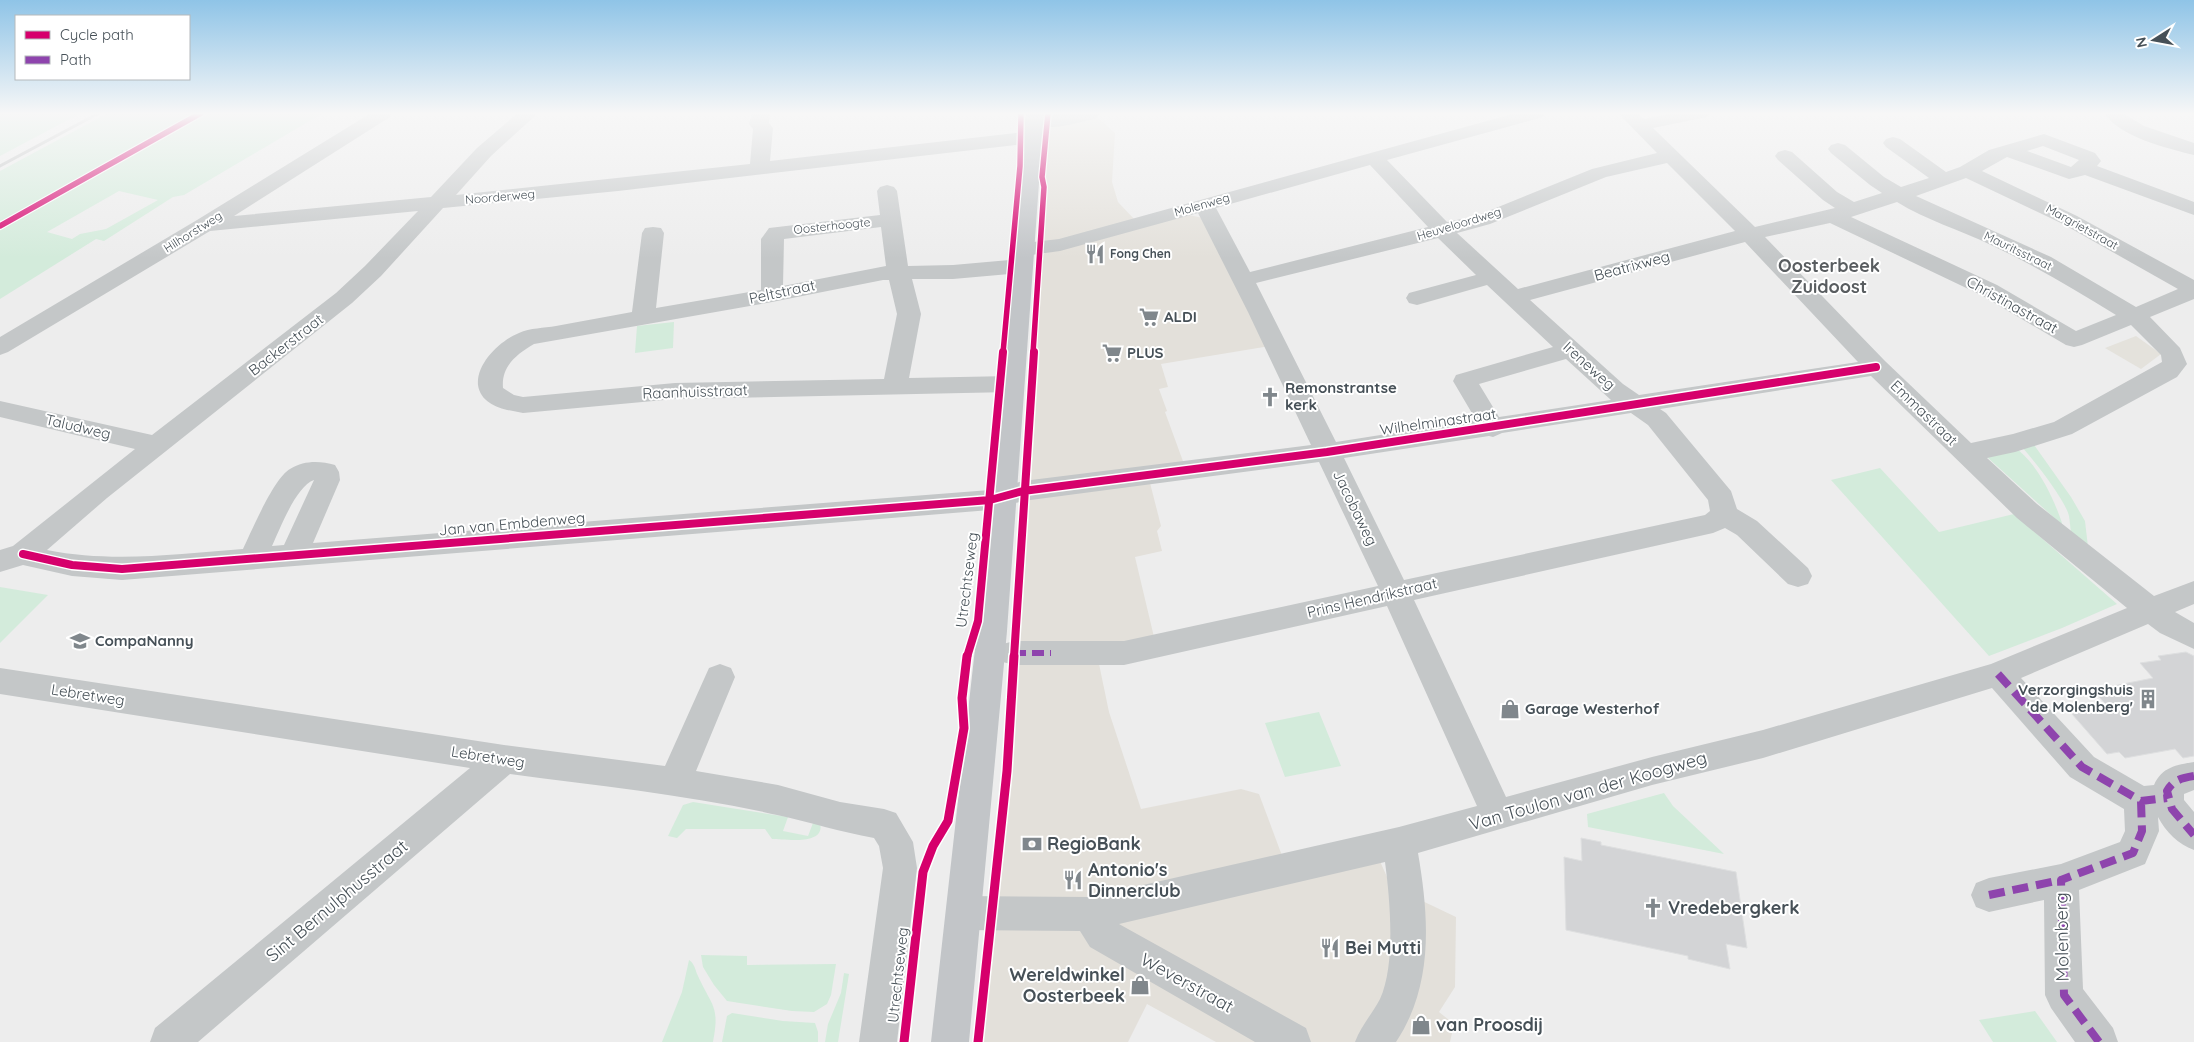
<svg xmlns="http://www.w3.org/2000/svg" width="2194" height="1042" viewBox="0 0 2194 1042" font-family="Quicksand,sans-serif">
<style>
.commercial{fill:#e3e0da}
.green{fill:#d3ebdb;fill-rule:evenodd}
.sand{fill:#e4e2dc}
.building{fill:#d3d4d6;stroke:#dedfe0}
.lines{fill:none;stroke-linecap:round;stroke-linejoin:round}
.minor{fill:#c4c7c8;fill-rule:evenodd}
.major{fill:#c2c5c8;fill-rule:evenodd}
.rail{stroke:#c0c2c3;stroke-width:3}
.quiet-far1{stroke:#8e44ad;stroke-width:6;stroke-dasharray:12 6;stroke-linecap:butt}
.quiet{stroke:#8e44ad;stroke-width:8;stroke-dasharray:16 8;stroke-linecap:butt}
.cycleway-far2-casing{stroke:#fff;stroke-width:8}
.cycleway-far1-casing{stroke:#fff;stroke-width:11}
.cycleway-casing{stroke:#fff;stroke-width:12}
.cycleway-far2{stroke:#d6006c;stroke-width:5.5}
.cycleway-far1{stroke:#d6006c;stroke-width:8}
.cycleway{stroke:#d6006c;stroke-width:9}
.labels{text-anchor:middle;stroke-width:4;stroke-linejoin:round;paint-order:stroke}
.far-street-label{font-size:12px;fill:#465057;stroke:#fff}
.far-poi-label{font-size:12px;font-weight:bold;fill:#465057;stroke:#fff;text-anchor:start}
.street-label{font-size:15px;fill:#465057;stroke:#fff}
.poi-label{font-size:15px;font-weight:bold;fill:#465057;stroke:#fff;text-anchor:start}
.quarter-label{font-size:18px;font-weight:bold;fill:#595d60;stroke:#fff}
.near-street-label{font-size:18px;fill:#465057;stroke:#fff}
.near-poi-label{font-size:18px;font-weight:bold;fill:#465057;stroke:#fff;text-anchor:start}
</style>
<rect width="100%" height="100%" fill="#ededed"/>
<path class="commercial" d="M1096,116L1115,133L1112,182L1118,202L1135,220L1060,241L1044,242L1046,187L1044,177L1050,125Z
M1189,215L1203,218L1270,346L1161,364L1168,387L1159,389L1167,411L1165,412L1184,464L1030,481L1028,478L1042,256L1045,253Z
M1149,479L1161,526L1157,531L1162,551L1135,557L1154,637L1119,645L1019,646L1026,498Z
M1017,663L1099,664L1109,712L1141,809L1241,789L1259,794L1284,861L1371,841L1391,886L1456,917L1455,987L1439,1012L1454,1024L1450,1042H1216L1147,1004L1128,1042H983L1008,805Z"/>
<path class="green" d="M0,113H81L0,156Z
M108,113H198L0,223V171Z
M210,113H323L184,195L173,197L104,241L96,239L0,299V228ZM119,191L158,200L106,229L80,234L72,239L47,232Z
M674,322L673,348L635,353L637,326Z
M2032,442L2071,497L2085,521L2088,547L2071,532C2070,527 2070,521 2069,516C2065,499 2033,459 2020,445Z
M2014,447C2037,462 2054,499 2062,523L2061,524L1987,457Z
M1880,468L1939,532L2014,514L2117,604L2062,628L1989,656L1831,480Z
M0,587L48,595L0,643Z
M1319,712L1341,766L1285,777L1265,723Z
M1664,793L1673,806L1724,854L1588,827L1587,814Z
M693,802L788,817L783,831L808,836L813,823H820C826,846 785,839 772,839L765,829H686L677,838L668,836L683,805Z
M701,955L747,956V965L836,964L831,995L827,1004L814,1012L792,1011L727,1001L714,985L703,967Z
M689,960C695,964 695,970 698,976C712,1007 720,1005 713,1042H662L682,992Z
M844,973L849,974L838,1042H825L828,1024L841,993Z
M2035,1011L2057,1042H1993L1979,1020Z
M732,1013L783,1021L815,1023L818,1032V1042H722L727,1016Z"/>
<path class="sand" d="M2136,336L2161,354L2141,369L2105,348Z"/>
<path class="building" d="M2186,652L2194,656V756L2183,758L2175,749L2125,758L2119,752L2107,754L2072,714L2109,708L2093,690L2153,678L2140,663L2161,660L2158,656Z
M1581,838L1601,842V845L1736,872L1747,948L1726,944L1730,969L1688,959V956L1566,930L1564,857L1582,861Z"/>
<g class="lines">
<path class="minor" d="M371,113H392L390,117L234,216L431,197L477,148L518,113H538L491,156L456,195L750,164L753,129L749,124L752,113H770L769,123L773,128L770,161L1033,131L1040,133L1043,137L1040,141L1033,143L618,191L443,208L381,276L352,303L107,498L47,550C112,563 177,554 243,549C252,530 274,478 290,469C305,460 320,461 335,465L339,472L340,480L313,543L990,490L1023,481L1311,445L1248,312L1198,213L1060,251L1024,256L1016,254L1013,249L1016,244L1059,239L1516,113H1545L1543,117L1387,160L1447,222L1476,216L1592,169L1657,153L1618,113H1637L1644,119L1674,113H1709L1707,117L1653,128L1755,227L1835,208L1823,200L1778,160L1775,156L1778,152L1785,150L1792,152L1837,192L1854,202L1882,193L1870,185L1831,153L1828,149L1831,145L1838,143L1845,145L1884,177L1901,187L1929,178L1886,147L1883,143L1886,139L1893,137L1900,139L1946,172L1960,167L1989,150L2044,134L2095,153L2101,161L2097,166L2194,202V215L2085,175L2069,179L2007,157L1982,171L2077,216L2194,280V299L2150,317L2180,348L2187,364L2177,377L2072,434L2015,452L1987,458L2037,504L2154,596L2194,581V604L2175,612L2194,623V649L2160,633L2148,624L2021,678L2094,757L2144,786L2154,785C2162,767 2176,765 2194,762V790L2184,794V800L2194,812V850C2178,844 2166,832 2158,817L2159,831L2145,864L2079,890L2083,989L2113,1028L2118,1042H2075L2051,1008L2045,995L2044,900L1989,912L1976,907L1971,895L1976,883L1989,878L2061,864L2120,842L2125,831L2124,809L2070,777L1992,688L1763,758L1652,785L1418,853C1429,917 1434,985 1396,1042H1355C1361,1026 1372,1014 1380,999C1396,964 1390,900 1385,862L1119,924L1306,1028L1311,1042H1255L1090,947L1080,931L964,930L951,925L946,913L951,901L964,896L1090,897L1399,827L1477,806L1387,606L1124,665H1014L1003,662L999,653L1003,644L1014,641H1124L1378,586L1319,462L1023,501L990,510L122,580L72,576L23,565L0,572V550L13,546L135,449L0,417V401L152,435L336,293L365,266L418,211L210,231L8,352L0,355V337L197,220ZM2043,146L2079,160L2071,167L2027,151ZM1667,163L1735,231L1518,289L1457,233L1490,224L1606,177ZM1370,165L1428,227L1250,272L1216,208ZM1966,178L2063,224L2178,289L2136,307L2051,257L1916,196ZM1897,202C1926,220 1960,230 1991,245C2034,265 2075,290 2116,315L2076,331L1997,285L1851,217ZM1830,223L1981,295L2066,345L2074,347L2082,345L2131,325L2161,355L2162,362L2054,422L2013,434L1971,443L1885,361L1765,237ZM1438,238L1476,275L1409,293L1406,298L1409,303L1417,305L1487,285L1553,347L1456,375L1453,381L1476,420L1336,442L1256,283ZM1745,242L1858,362L1639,395L1623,384L1530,300ZM1566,359L1611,400L1499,417L1479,384ZM1871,376L2017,518L2127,608L1991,664L1763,730L1652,757L1506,797L1414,600L1713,533L1725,528L1737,535L1788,584L1798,587L1808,584L1812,576L1808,568L1757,521L1737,509L1731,491L1666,413L1660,409ZM1631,413L1648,425L1708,500L1710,511L1705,515L1404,580L1344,458L1489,436L1493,437L1502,433ZM314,480L284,545L272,546C280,529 296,486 314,480Z
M1074,113L1099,114L1097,118C1075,124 1050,131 1027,125L1024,121L1027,117Z
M2104,113H2123L2144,126L2194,143V155C2166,148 2120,137 2104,113Z
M887,185L894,187L897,191L908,266L953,265L1022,259L1030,261L1033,266L1030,271L1022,273L953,279H912L921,314L909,378L1011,376L1020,378L1023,384L1020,390L1011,392L675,399L523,413C505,410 481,406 478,385C476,363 501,340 519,333C530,328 544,328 556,326C581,321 607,317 632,312L642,233L645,228L653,227L661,228L664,233L656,308L761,290V239L769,228L880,215L877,191L880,187ZM881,227L886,266L783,286L784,239ZM883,280H889L897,314L884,379L675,383L523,397L514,395L503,388C501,366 517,354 534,344L772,302Z
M720,664L731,668L735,677L696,771L778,785L840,802L884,809L896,813L913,842L917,868L897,1042H859L883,868L879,846L874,838C840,832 810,822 777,815C690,795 599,786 510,774L198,1042H150L155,1028L470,768L0,694V668L504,745L665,766L709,668Z"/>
<path class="major" d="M1026,113H1044L1007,631L969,1042H931L977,631Z"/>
<path class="rail" d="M0,166L99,113"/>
<path class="quiet-far1" d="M1014,653H1051"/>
<path class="quiet" d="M1998,674L2082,767L2141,801L2167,798
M2194,776C2182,778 2173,780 2167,791L2172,809L2194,835
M1989,895L2061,880
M2099,1042L2064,995L2061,880L2133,853L2142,831L2141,801"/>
<defs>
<path id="cycleway-far2" d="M0,226L201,113
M1003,353L1020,166L1021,113
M1033,353L1044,187L1042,177L1048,113"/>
<path id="cycleway-far1" d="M23,554L72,565L122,569L990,500L1023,491L1327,452L1876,367
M967,657L978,621L1003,352
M1014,657L1034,352"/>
<path id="cycleway" d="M904,1042L923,872L933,846L948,821L964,728L962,698L967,656
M978,1042L1007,771L1014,656"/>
</defs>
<use href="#cycleway-far2" class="cycleway-far2-casing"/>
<use href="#cycleway-far1" class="cycleway-far1-casing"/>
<use href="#cycleway" class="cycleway-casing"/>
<use href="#cycleway-far2" class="cycleway-far2"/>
<use href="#cycleway-far1" class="cycleway-far1"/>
<use href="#cycleway" class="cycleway"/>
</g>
<linearGradient id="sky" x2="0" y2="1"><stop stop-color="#8fc4e7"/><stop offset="0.44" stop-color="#f7f7f7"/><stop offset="1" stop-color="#f7f7f7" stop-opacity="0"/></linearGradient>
<rect width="2194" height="258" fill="url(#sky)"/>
<defs>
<symbol id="restaurant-bare" viewBox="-9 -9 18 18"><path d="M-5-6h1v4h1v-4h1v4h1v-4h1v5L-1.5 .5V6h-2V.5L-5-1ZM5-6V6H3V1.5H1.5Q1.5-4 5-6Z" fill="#80878c" stroke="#fff" stroke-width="2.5" paint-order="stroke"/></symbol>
<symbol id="supermarket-bare" viewBox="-9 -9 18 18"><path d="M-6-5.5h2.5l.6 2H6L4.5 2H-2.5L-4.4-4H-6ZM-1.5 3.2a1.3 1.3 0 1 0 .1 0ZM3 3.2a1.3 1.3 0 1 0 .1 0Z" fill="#80878c" stroke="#fff" stroke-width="2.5" paint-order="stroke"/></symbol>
<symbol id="church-bare" viewBox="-9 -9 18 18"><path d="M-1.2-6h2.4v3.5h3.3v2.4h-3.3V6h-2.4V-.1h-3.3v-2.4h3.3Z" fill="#80878c" stroke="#fff" stroke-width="2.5" paint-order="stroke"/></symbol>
<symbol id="school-bare" viewBox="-9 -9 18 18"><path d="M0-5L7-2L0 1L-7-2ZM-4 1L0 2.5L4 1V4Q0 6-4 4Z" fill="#80878c" stroke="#fff" stroke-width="2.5" paint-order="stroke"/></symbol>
<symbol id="building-bare" viewBox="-9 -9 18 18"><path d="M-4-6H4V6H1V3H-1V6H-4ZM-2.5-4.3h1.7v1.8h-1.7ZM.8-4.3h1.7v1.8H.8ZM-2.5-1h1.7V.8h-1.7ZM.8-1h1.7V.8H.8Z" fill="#80878c" stroke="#fff" stroke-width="2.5" paint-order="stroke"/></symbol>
<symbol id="shop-bare" viewBox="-9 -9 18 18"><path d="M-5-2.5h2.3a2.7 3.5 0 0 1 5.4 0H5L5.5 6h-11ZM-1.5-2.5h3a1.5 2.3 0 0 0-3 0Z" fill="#80878c" stroke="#fff" stroke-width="2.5" paint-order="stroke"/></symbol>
<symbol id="bank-bare" viewBox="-9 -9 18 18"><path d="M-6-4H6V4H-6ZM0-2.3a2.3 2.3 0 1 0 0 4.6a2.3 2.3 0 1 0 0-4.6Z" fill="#80878c" stroke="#fff" stroke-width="2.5" paint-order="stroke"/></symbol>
</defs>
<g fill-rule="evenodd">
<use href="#restaurant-bare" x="1081" y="240" width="28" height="28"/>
<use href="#supermarket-bare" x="1135" y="303" width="28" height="28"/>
<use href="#supermarket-bare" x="1098" y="339" width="28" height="28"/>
<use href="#church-bare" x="1256" y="383" width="28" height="28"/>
<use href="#school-bare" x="66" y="627" width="28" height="28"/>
<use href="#building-bare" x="2134" y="685" width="28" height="28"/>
<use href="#shop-bare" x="1496" y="695" width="28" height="28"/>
<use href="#bank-bare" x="1018" y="830" width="28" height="28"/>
<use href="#restaurant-bare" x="1059" y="866" width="28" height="28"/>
<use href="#church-bare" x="1639" y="894" width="28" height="28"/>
<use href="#restaurant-bare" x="1316" y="934" width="28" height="28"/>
<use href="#shop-bare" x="1126" y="971" width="28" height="28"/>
<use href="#shop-bare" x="1407" y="1011" width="28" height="28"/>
</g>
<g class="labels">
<g class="far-street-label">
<text transform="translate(500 197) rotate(-5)" y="4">Noorderweg</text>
<text transform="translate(1202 205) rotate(-16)" y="4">Molenweg</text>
<text transform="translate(1459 224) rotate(-17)" y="4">Heuveloordweg</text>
<text transform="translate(832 226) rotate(-6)" y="4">Oosterhoogte</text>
<text transform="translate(2082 227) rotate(29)" y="4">Margrietstraat</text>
<text transform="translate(193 232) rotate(-32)" y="4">Hilhorstweg</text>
<text transform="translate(2018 251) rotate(26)" y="4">Mauritsstraat</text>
</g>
<g class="far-poi-label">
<text x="1110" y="258">Fong Chen</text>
</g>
<g class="street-label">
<text transform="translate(1632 266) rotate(-15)" y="5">Beatrixweg</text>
<text transform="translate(782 292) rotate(-12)" y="5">Peltstraat</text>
<text transform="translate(2012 305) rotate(29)" y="5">Christinastraat</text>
<text transform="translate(286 345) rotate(-38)" y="5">Backerstraat</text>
<text transform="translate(1589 366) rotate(42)" y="5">Ireneweg</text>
<text transform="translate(695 392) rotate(-2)" y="5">Raanhuisstraat</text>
<text transform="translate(1924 413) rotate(44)" y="5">Emmastraat</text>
<text transform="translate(1438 422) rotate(-8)" y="5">Wilhelminastraat</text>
<text transform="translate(78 427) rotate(13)" y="5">Taludweg</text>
<text transform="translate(1355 508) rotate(64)" y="5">Jacobaweg</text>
<text transform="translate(512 524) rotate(-5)" y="5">Jan van Embdenweg</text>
<text transform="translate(967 580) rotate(-83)" y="5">Utrechtseweg</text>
<text transform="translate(1372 598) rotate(-13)" y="5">Prins Hendrikstraat</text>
<text transform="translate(88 695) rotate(9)" y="5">Lebretweg</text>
<text transform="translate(488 757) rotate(9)" y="5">Lebretweg</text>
<text transform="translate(898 975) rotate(-84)" y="5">Utrechtseweg</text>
</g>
<g class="poi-label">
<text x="1164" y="322">ALDI</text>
<text x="1127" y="358">PLUS</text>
<text x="1285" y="393">Remonstrantse<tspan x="1285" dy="17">kerk</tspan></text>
<text x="95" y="646">CompaNanny</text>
<text x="2133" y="695" text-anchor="end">Verzorgingshuis<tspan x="2133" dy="17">'de Molenberg'</tspan></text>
<text x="1525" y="714">Garage Westerhof</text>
</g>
<g class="quarter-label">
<text x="1829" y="272">Oosterbeek<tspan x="1829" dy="21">Zuidoost</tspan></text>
</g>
<g class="near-street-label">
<text transform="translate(1588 791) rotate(-16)" y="6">Van Toulon van der Koogweg</text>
<text transform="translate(337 901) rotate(-40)" y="6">Sint Bernulphusstraat</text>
<text transform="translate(2062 937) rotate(-91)" y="6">Molenberg</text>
<text transform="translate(1187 983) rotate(29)" y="6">Weverstraat</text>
</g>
<g class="near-poi-label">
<text x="1047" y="850">RegioBank</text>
<text x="1088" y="876">Antonio's<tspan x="1088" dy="21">Dinnerclub</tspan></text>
<text x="1668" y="914">Vredebergkerk</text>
<text x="1345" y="954">Bei Mutti</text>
<text x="1125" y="981" text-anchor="end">Wereldwinkel<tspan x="1125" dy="21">Oosterbeek</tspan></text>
<text x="1436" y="1031">van Proosdij</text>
</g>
</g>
<rect x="15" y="15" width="175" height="65" fill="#ffffff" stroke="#b5b9bc"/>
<rect x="25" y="31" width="25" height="8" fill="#d6006c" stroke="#b5b9bc"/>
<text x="60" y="40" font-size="15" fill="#465057">Cycle path</text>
<rect x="25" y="56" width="25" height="8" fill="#8e44ad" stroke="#b5b9bc"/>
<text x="60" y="65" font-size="15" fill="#465057">Path</text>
<g transform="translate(2154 40) rotate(259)" stroke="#ffffff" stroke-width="4" paint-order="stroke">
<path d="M0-4L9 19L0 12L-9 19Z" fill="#465057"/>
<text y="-8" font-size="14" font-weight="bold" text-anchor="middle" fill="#465057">N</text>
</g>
</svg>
